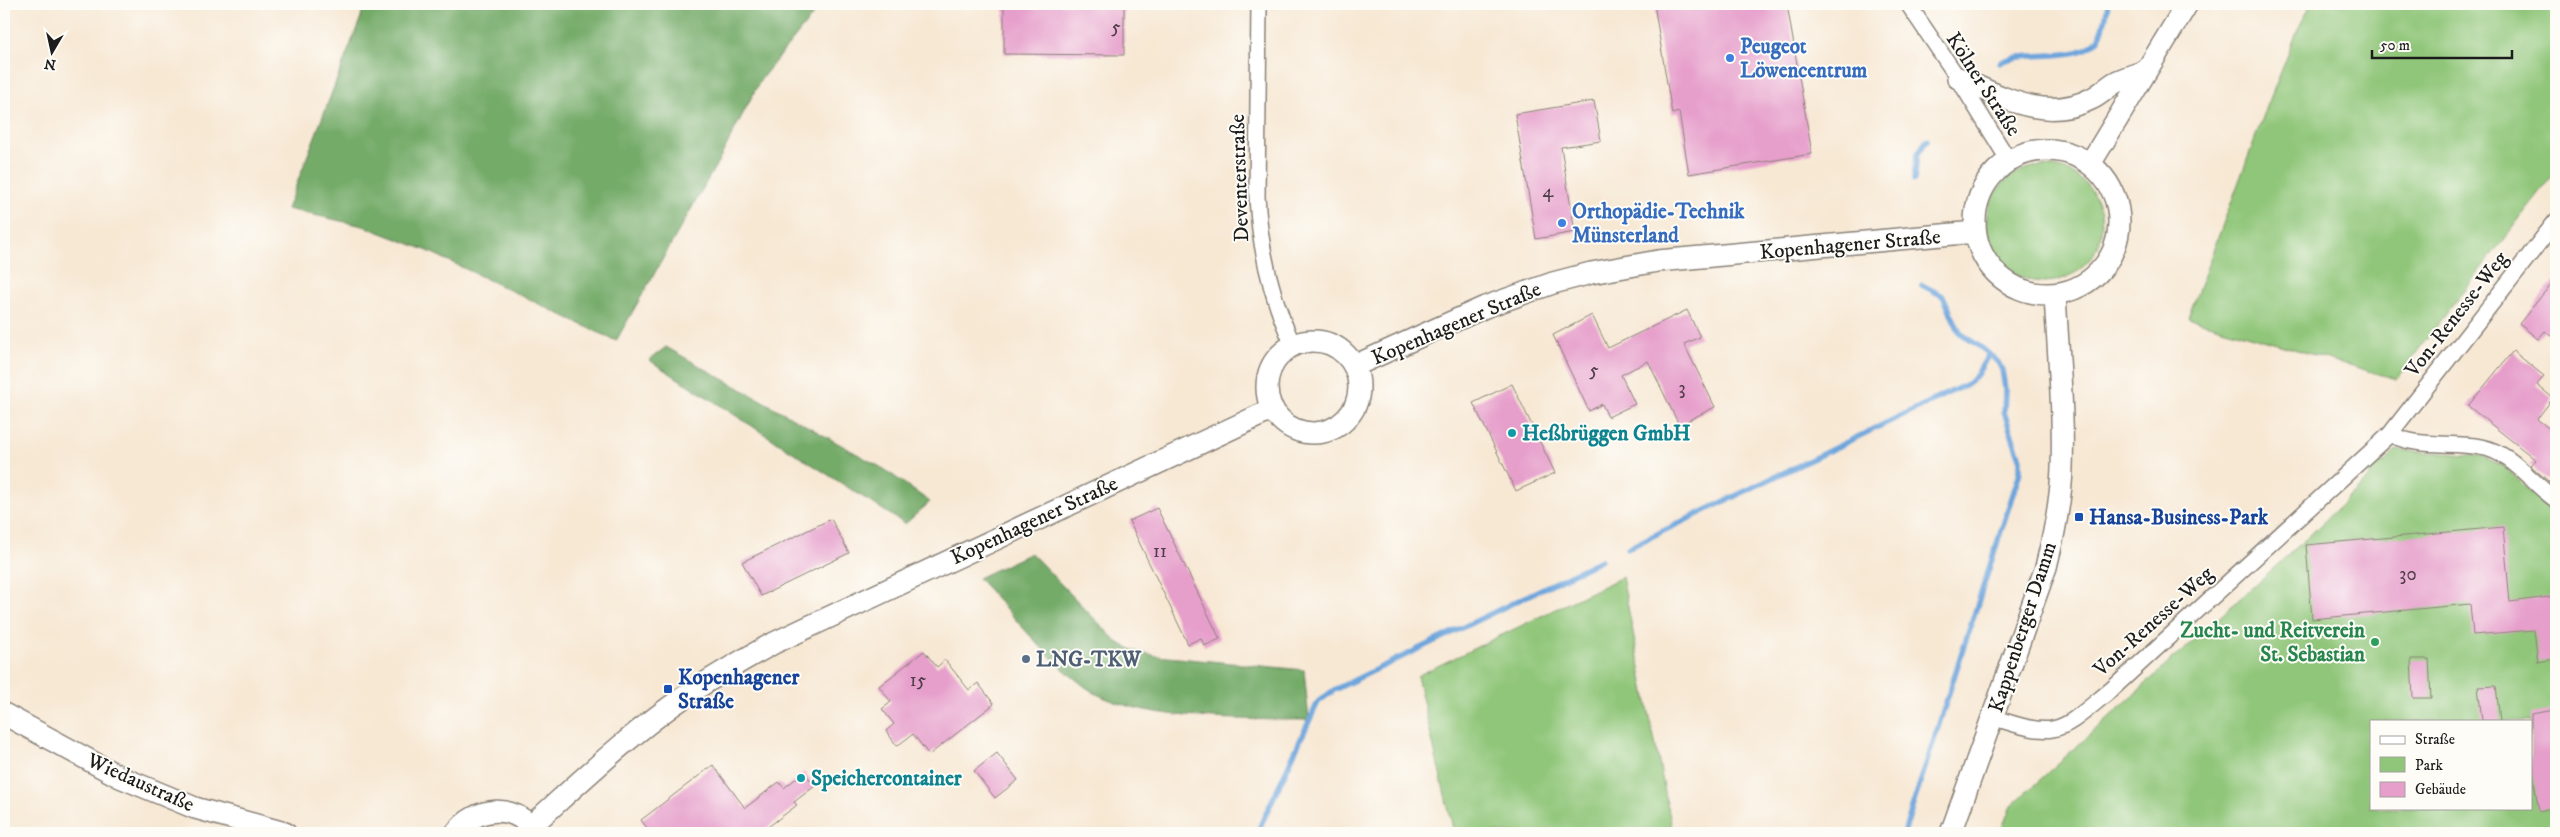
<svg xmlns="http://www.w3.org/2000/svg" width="2560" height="837" viewBox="0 0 2560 837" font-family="'IM FELL DW Pica',serif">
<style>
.green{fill:#90c679;stroke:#56714a;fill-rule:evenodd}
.forest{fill:#74ab69;stroke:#486442}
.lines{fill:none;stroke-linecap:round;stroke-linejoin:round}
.stream{stroke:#6da5dc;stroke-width:5.5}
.building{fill:#e69ecb}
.street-casing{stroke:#8a8278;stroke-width:18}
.secondary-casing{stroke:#8a8278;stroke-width:24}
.street{stroke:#fff;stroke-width:15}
.secondary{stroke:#fff;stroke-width:21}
.shop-dot{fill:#3f7fe0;stroke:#fdfcf7;stroke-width:2}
.culture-dot{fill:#0f9aa8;stroke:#fdfcf7;stroke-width:2}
.transit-dot{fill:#1a4fb4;stroke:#fdfcf7;stroke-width:2}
.leisure-dot{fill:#2e9e5b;stroke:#fdfcf7;stroke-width:2}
.service-dot{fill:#5c6f8a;stroke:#fdfcf7;stroke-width:2}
.labels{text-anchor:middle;stroke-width:4;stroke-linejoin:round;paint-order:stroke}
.number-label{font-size:19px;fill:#4e3c48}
.shop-label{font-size:21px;font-weight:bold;fill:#366cbe;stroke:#fdfcf7;text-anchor:start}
.street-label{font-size:21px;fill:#1c1c1c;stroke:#fdfcf7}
.culture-label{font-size:21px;font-weight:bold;fill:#0d838f;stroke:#fdfcf7;text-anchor:start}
.transit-label{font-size:21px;font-weight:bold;fill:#164399;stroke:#fdfcf7;text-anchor:start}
.leisure-label{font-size:21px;font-weight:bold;fill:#27864d;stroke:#fdfcf7;text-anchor:end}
.service-label{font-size:21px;font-weight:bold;fill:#4e5e75;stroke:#fdfcf7;text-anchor:start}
</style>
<rect width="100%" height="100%" fill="#fdfcf7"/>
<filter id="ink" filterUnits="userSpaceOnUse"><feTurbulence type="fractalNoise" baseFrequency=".02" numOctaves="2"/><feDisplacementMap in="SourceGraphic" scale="10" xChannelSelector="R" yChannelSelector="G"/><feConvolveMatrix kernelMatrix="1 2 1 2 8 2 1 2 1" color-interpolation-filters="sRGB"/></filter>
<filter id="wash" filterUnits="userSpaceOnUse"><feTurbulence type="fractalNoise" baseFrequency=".0096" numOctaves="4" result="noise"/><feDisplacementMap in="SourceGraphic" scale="20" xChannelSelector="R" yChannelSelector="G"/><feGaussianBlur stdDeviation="1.12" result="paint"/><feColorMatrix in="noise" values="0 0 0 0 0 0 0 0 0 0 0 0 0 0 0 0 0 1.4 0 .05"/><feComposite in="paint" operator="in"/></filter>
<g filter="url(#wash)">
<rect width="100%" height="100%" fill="#f7e8d4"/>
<path class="green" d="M2311,4H2556V171L2396,379L2188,318L2266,109L2299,27Z
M1986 224a58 58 0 1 1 116 0a58 58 0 1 1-116 0Z
M2397,450L2482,456L2505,467L2556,515V833H2000L2011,806L2308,537L2370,477L2368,463H2384ZM2371,721H2531V808H2371Z
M1622,577L1673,833H1454L1417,676Z"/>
<path class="forest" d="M363,4H822L761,79L719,160L616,341L428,251L363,226L287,209L361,17Z
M666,347L884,469L930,502L905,524L649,360Z
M1031,553L1117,642L1135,651L1157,656L1304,670L1309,720C1249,719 1132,723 1084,686C1044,656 1012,614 978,578Z"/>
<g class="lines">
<path class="stream" d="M2000,63C2024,48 2083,65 2099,38C2105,28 2106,15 2108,4
M1914,180L1917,155L1927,140
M1628,548L1969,383L1976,376L1989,354
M1257,833L1318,702L1334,690L1601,560
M1904,833L2020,472V459L2004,412L2005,389L2002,370L1998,362L1983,349L1960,333L1943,296L1922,285"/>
</g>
<g id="blocks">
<path class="building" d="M1004,4H1124V55L1004,54Z
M1654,4H1787L1812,154L1689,174L1679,112L1672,114Z
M1594,101L1601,141L1561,147L1575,232L1536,239L1515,114Z
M2556,278V339L2545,331L2538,339L2519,324Z
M1687,310L1700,337L1684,344L1715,407L1679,425L1648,361L1621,375L1635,404L1608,417L1602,404L1589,411L1553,335L1592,315L1608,348Z
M2513,351L2544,376L2537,385L2553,398L2537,419L2556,434V488L2530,465L2536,460L2468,406Z
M1512,384L1555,473L1516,491L1473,403Z
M1157,508L1220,639L1204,646L1201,638L1188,644L1129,521Z
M831,519L849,553L761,596L742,562Z
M2503,527L2510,602L2556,596V659L2538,662L2534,630L2473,635L2470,604L2312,619L2306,545Z
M924,651L937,667L945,660L969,690L978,683L994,704L929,755L913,734L897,746L886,731L894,724L882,709L891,702L879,686Z
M2411,659H2429L2431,698H2413Z
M2496,686L2500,721H2482L2478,687Z
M2555,710L2556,807L2539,811L2531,765V714Z
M997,753L1018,780L995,798L974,771Z
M713,765L745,808L779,782L784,788L804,772L815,786L794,802L797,805L760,833H651L641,820Z"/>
</g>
</g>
<g filter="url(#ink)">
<use href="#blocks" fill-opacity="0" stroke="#8a8278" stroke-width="1"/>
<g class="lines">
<defs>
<path id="street" d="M1259,4L1257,197C1260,249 1271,298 1293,345
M1908,4L1958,78L2009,161
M2390,434C2419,449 2450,441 2481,447C2513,453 2531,483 2556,500
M1992,717C2060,740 2059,732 2112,689L2390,434L2556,221"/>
<path id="secondary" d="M1958,78C2001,96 2044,123 2091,99C2100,95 2107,87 2116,82C2125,77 2136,75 2145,71
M1975 222a72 72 0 1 1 144 0a72 72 0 1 1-144 0Z
M2090,164L2187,4
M1267 387a46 46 0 1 1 92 0a46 46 0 1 1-92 0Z
M1354,366L1485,307L1553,283L1591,273L1658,261L1975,232
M4,714L120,777L195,808L285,833
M531,826C581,781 631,733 687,695C714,676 743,660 772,644L1273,409
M456,833C476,806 516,802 535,833
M1951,833L2046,567C2054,535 2061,501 2062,468C2064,410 2058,352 2055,295"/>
</defs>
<use href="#street" class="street-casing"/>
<use href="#secondary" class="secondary-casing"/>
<use href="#street" class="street"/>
<use href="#secondary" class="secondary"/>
</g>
</g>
<g class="shop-dot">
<circle cx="1730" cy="58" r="5"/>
<circle cx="1562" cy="223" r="5"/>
</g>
<g class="culture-dot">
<circle cx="1512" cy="433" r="5"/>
<circle cx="801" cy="778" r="5"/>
</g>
<g class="transit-dot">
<rect x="2074" y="512" width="10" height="10" rx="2.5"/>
<rect x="663" y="684" width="10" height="10" rx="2.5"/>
</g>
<circle class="leisure-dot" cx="2375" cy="642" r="5"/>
<circle class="service-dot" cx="1026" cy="659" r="5"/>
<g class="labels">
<g class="number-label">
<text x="1116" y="33">5</text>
<text x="1548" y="197">4</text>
<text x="1594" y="376">5</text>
<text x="1682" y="394">3</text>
<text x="1160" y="557">11</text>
<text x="2408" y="580">30</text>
<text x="918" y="686">15</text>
</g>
<g class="shop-label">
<text x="1740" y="53">Peugeot<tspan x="1740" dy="24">Löwencentrum</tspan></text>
<text x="1572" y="218">Orthopädie-Technik<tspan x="1572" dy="24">Münsterland</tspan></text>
</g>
<g class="street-label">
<text transform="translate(1984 84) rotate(57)" y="7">Kölner Straße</text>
<text transform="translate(1239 178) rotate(-92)" y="7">Deventerstraße</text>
<text transform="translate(1850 244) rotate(-5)" y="7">Kopenhagener Straße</text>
<text transform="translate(2456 314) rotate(-52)" y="7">Von-Renesse-Weg</text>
<text transform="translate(1456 323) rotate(-23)" y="7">Kopenhagener Straße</text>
<text transform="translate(1034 520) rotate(-25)" y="7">Kopenhagener Straße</text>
<text transform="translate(2153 621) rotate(-42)" y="7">Von-Renesse-Weg</text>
<text transform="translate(2022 627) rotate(-72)" y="7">Kappenberger Damm</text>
<text transform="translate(141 782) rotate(24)" y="7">Wiedaustraße</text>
</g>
<g class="culture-label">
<text x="1522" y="440">Heßbrüggen GmbH</text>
<text x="811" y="785">Speichercontainer</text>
</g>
<g class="transit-label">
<text x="2089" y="524">Hansa-Business-Park</text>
<text x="678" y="684">Kopenhagener<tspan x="678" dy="24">Straße</tspan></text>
</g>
<g class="leisure-label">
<text x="2365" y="637">Zucht- und Reitverein<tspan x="2365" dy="24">St. Sebastian</tspan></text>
</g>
<g class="service-label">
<text x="1036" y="666">LNG-TKW</text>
</g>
</g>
<rect width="2560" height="837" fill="none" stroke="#fdfcf7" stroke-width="20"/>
<rect x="2370" y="720" width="162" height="90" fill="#fdfcf7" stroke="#a3a29f"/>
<rect x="2380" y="736" width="25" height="8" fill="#ffffff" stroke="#a3a29f"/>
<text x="2415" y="744" font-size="15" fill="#1c1c1c">Straße</text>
<rect x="2380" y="757" width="25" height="15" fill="#90c679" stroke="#a3a29f"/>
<text x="2415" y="770" font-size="15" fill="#1c1c1c">Park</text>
<rect x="2380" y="782" width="25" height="15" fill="#e69ecb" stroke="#a3a29f"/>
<text x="2415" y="794" font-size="15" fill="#1c1c1c">Gebäude</text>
<g transform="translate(52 52) rotate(189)" stroke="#fdfcf7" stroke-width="4" paint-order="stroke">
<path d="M0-4L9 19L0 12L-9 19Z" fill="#1c1c1c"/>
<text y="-8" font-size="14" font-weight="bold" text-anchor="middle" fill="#1c1c1c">N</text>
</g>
<path d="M2372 50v8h140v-8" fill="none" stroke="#1c1c1c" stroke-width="2.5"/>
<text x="2380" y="50" font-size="15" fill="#1c1c1c" stroke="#fdfcf7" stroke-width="4" paint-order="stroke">50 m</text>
</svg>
